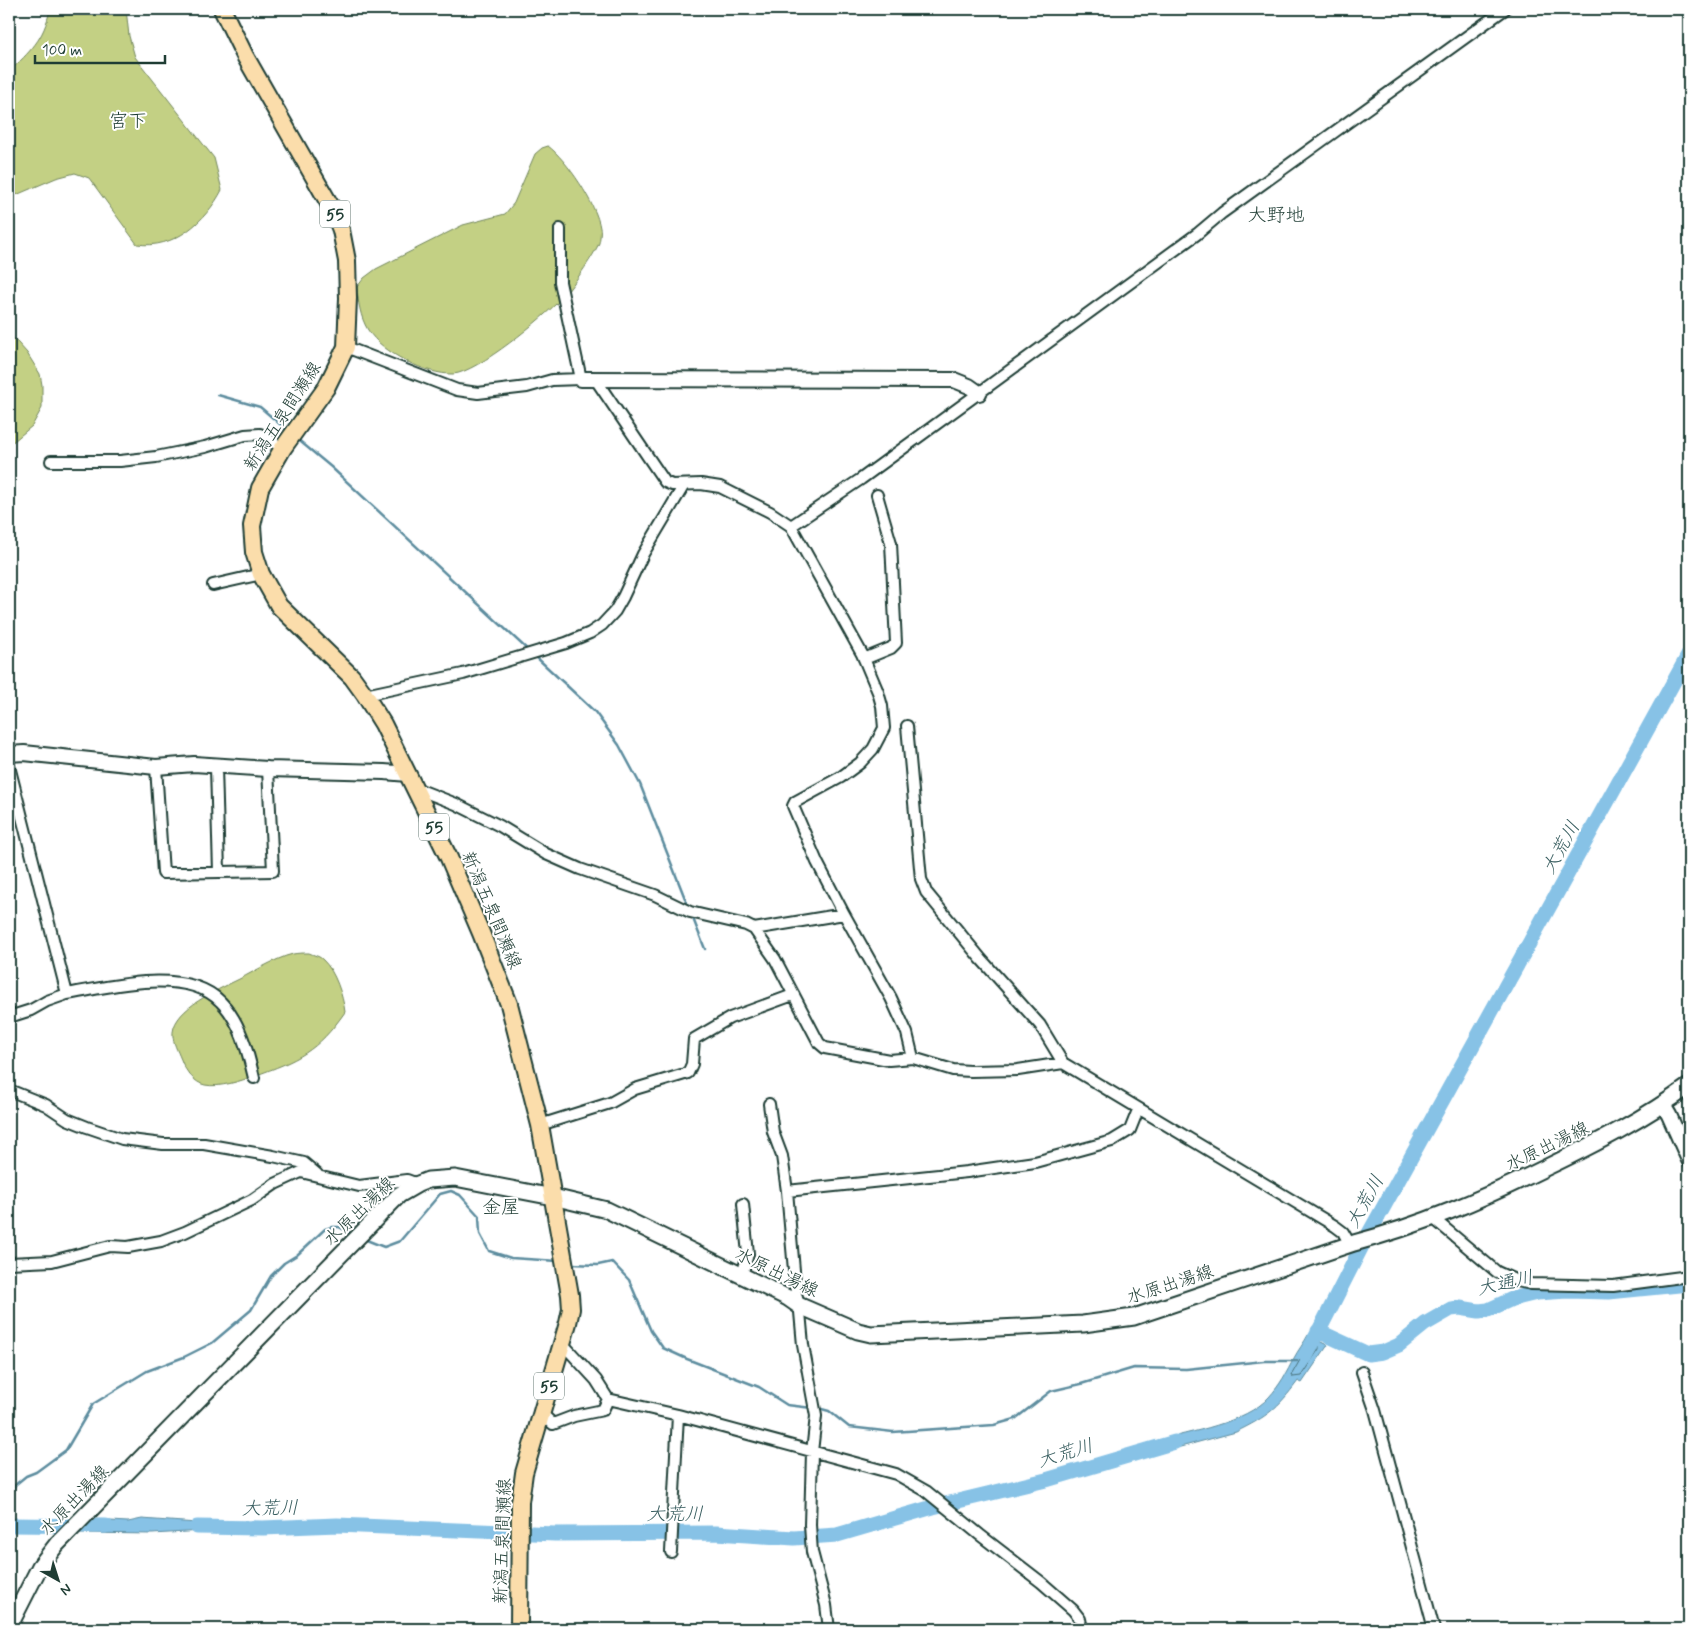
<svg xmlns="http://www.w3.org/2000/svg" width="1698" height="1638" viewBox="0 0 1698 1638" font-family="Mynerve,'Klee One',sans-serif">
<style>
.green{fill:#c3d084;stroke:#71865c}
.water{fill:#87c2e6;stroke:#5d8d9f}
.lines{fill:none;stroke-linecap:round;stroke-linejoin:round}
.shore{stroke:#49727b;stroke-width:1}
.stream{stroke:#5d8d9f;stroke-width:2.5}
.river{stroke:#87c2e6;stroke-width:15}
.minor-casing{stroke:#1f3d34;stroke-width:14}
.tertiary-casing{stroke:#1f3d34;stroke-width:18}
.secondary-casing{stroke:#1f3d34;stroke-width:19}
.primary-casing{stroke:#1f3d34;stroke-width:20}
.minor{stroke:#fff;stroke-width:10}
.tertiary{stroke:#fff;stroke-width:14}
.secondary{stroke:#fff;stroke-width:15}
.primary{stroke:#fbddab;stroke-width:16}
.labels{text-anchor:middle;stroke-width:4;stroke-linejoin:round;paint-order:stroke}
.shield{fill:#fff;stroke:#627771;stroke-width:1}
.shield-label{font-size:16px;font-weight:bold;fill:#1f3d34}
.street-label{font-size:18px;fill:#1f3d34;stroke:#fff}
.neighbourhood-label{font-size:19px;fill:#1f3d34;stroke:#fff}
.water-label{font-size:19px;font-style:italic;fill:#395e60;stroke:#fff}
</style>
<rect width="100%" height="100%" fill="#fff"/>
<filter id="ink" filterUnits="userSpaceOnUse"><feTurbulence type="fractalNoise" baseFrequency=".02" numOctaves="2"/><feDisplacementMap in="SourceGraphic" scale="10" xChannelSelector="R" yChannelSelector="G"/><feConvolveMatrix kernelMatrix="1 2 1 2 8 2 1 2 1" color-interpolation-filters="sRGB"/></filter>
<g filter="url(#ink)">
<path class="green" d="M50,9H126L129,36L135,57L214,158L222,190C206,221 174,250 137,244L89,178L75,173L56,178L9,198V72C30,51 44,40 50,9Z
M548,146C566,159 597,205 600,228C601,231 600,239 599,243C595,254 570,290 561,299C544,317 477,373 453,374C427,375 382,353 368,330C360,317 358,301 357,287L364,278L376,269L463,225L505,214L514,203L535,154L542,148Z
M9,333L27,353L40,374L42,385V408L32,426L14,441L9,443Z
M309,953C313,955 320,956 323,960C335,971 343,996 345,1012C317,1052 298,1060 254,1076C241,1081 219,1088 205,1085C195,1083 186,1072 182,1062C179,1054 174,1045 173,1037C170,1011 212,993 231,983C249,975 275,958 293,954C298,953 304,953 309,953Z"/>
<path class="water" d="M1308,1335L1328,1345L1302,1383L1298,1381C1277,1409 1268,1416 1236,1432L1158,1453L1156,1441C1189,1432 1246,1423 1269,1397C1280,1385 1287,1372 1294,1358C1298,1350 1304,1343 1308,1335Z
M142,1519L197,1523L217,1522L216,1534L203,1531L152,1534L80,1533L92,1520L128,1522Z"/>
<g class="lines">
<path class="shore" d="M1312,1343L1319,1346V1349L1301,1376L1293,1377L1292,1374L1309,1344Z"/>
<path class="stream" d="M218,395L260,407L288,431
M296,438L331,467L530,652
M534,655L595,712L619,745L640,784L688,906
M692,916L705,949
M364,1239L384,1247L400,1241L440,1194L451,1191L460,1195L479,1216L480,1234L489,1251L511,1258L558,1261
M571,1264L598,1265L612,1262L629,1280L651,1331L663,1348L687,1359L759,1387L787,1405L812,1408
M818,1408L829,1411L849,1427L893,1432L994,1425L1015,1419L1051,1391L1081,1384L1134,1368L1186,1369L1264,1361H1297
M9,1498L15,1485L26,1476L36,1472L66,1450L93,1404L147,1371L184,1357L212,1343L251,1310L271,1276L284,1263L297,1255L325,1229L332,1227H339L352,1234"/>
<path class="river" d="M1318,1331L1368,1354L1383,1352L1399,1345L1425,1324L1451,1309L1460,1308L1479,1311L1488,1310L1512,1299L1537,1293L1567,1291L1609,1292L1689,1284
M1306,1356L1362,1246L1689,654
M9,1525L106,1526
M197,1527L263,1528L337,1525L555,1534L716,1533L794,1538L837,1535L933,1507L1046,1480L1175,1442"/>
<defs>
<path id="minor" d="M346,347L457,390L478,393L527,387L552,380L581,379L560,282V229
M596,380L665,482L672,485L701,484L720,487L770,512L791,526L862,654L878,692L882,706L884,728L873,749L860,763L841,777L795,802L793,806L817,862L844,914L891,998L907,1033L913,1058
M51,461H120L156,457L205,447L245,435L260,434L283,448
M791,526L861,479L1197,234L1222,213L1505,9
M213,585L261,574
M864,659L891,648L896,643L891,543L877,495
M365,695L463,674L566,643L590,633L602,625L615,611L623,597L643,554L684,485
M907,726L921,879L926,892L981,959L1040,1025L1063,1063L1335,1226L1343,1232L1347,1239L1346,1246
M9,766L67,994L47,1001L31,1010L9,1017
M156,767L163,873L273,871L268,769
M216,767L219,872
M415,788L456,804L500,826L546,854L580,869L655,895L690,912L746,925L754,929L775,959L819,1043L825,1048L889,1060L913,1058L953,1070L971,1071L1018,1070L1063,1063
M754,929L844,914
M67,994C109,987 187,966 221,1002C240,1021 248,1052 254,1078
M9,1090L46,1105L67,1119L87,1127L122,1139L163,1144H204L273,1156L304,1163L317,1174
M769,1104L773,1132L782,1156L787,1191
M540,1125L610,1103L635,1089L688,1073L692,1064L694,1039L730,1018L793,995
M1434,1219L1497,1272L1517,1281L1531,1284L1613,1286L1689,1276
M9,1263L52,1261L110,1246L128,1247L161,1241L185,1232L252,1200L275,1184L301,1172L359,1186L407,1180L418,1184
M742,1275L748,1254L743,1204
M562,1343L596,1380L608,1399L678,1415L896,1474L926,1491L980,1535L1041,1582L1073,1610L1080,1619L1082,1629
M1362,1372L1375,1410L1434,1629
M542,1414L553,1424L574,1416L603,1410L608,1399
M671,1552L678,1415
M829,1629L826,1605L812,1552L810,1525L812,1452L816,1416L803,1345L800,1312L796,1293L787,1191L967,1172L1035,1162L1112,1141L1130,1130L1138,1110"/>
<path id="tertiary" d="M581,379L954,380L969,386L979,393
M9,754L24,753L156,767L194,764L268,769L384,772L408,774
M1663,1105L1669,1115L1689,1160"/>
<path id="secondary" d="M9,1627L40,1566L57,1544L399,1195L418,1184L428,1180L455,1178L553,1197L607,1210L788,1298L798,1305L858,1331L871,1334L1083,1324L1134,1317L1354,1243C1422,1225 1482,1199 1545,1168C1595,1144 1644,1119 1689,1086"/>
<path id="primary" d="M222,9L245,56L334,212L341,230L347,261L348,298L346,347L326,388L283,448L260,488L252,526L254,552L261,574L279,606L352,677L365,695L383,724L449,858L481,933L509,1004L540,1125L570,1295L571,1309L568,1323L524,1473L520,1502L519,1629"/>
</defs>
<use href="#minor" class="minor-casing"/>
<use href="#tertiary" class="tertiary-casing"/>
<use href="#secondary" class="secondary-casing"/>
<use href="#primary" class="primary-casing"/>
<use href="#minor" class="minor"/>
<use href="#tertiary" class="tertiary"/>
<use href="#secondary" class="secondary"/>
<use href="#primary" class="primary"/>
</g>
</g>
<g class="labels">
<g class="shield">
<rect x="320" y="200.5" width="30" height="27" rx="4"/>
<rect x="419" y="813.5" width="30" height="27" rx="4"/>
<rect x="534" y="1372.5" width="30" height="27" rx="4"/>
</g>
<g class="shield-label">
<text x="335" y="220">55</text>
<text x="434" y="833">55</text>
<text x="549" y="1392">55</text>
</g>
<g class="street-label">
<text transform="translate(282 416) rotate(-57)" y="6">新潟五泉間瀬線</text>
<text transform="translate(492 910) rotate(67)" y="6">新潟五泉間瀬線</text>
<text transform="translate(1547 1146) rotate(-26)" y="6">水原出湯線</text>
<text transform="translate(359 1211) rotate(-44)" y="6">水原出湯線</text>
<text transform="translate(777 1272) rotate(26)" y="6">水原出湯線</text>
<text transform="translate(1170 1284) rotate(-18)" y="6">水原出湯線</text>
<text transform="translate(74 1500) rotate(-46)" y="6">水原出湯線</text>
<text transform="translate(502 1541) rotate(-88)" y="6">新潟五泉間瀬線</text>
</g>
<g class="neighbourhood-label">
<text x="128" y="127">宮下</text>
<text x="1276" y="221">大野地</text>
<text x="501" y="1213">金屋</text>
</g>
<g class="water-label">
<text transform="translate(1560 847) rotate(-61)" y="7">大荒川</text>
<text transform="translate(1364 1201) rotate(-61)" y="7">大荒川</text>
<text transform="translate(1505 1282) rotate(-12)" y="7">大通川</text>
<text transform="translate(1065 1452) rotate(-17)" y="7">大荒川</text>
<text transform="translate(270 1507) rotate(-1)" y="7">大荒川</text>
<text x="675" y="1520">大荒川</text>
</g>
</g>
<rect width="1698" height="1638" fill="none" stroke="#fff" stroke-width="30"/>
<rect x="15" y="15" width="1668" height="1608" fill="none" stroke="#1f3d34" stroke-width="2" filter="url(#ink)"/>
<g transform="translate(58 1580) rotate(141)" stroke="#ffffff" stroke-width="4" paint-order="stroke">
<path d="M0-4L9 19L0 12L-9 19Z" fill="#1f3d34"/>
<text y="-8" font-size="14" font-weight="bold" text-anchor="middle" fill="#1f3d34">N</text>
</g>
<path d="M35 55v8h130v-8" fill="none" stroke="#1f3d34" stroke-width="2.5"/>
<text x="42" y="55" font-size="15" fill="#1f3d34" stroke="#ffffff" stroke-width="4" paint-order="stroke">100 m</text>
</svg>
